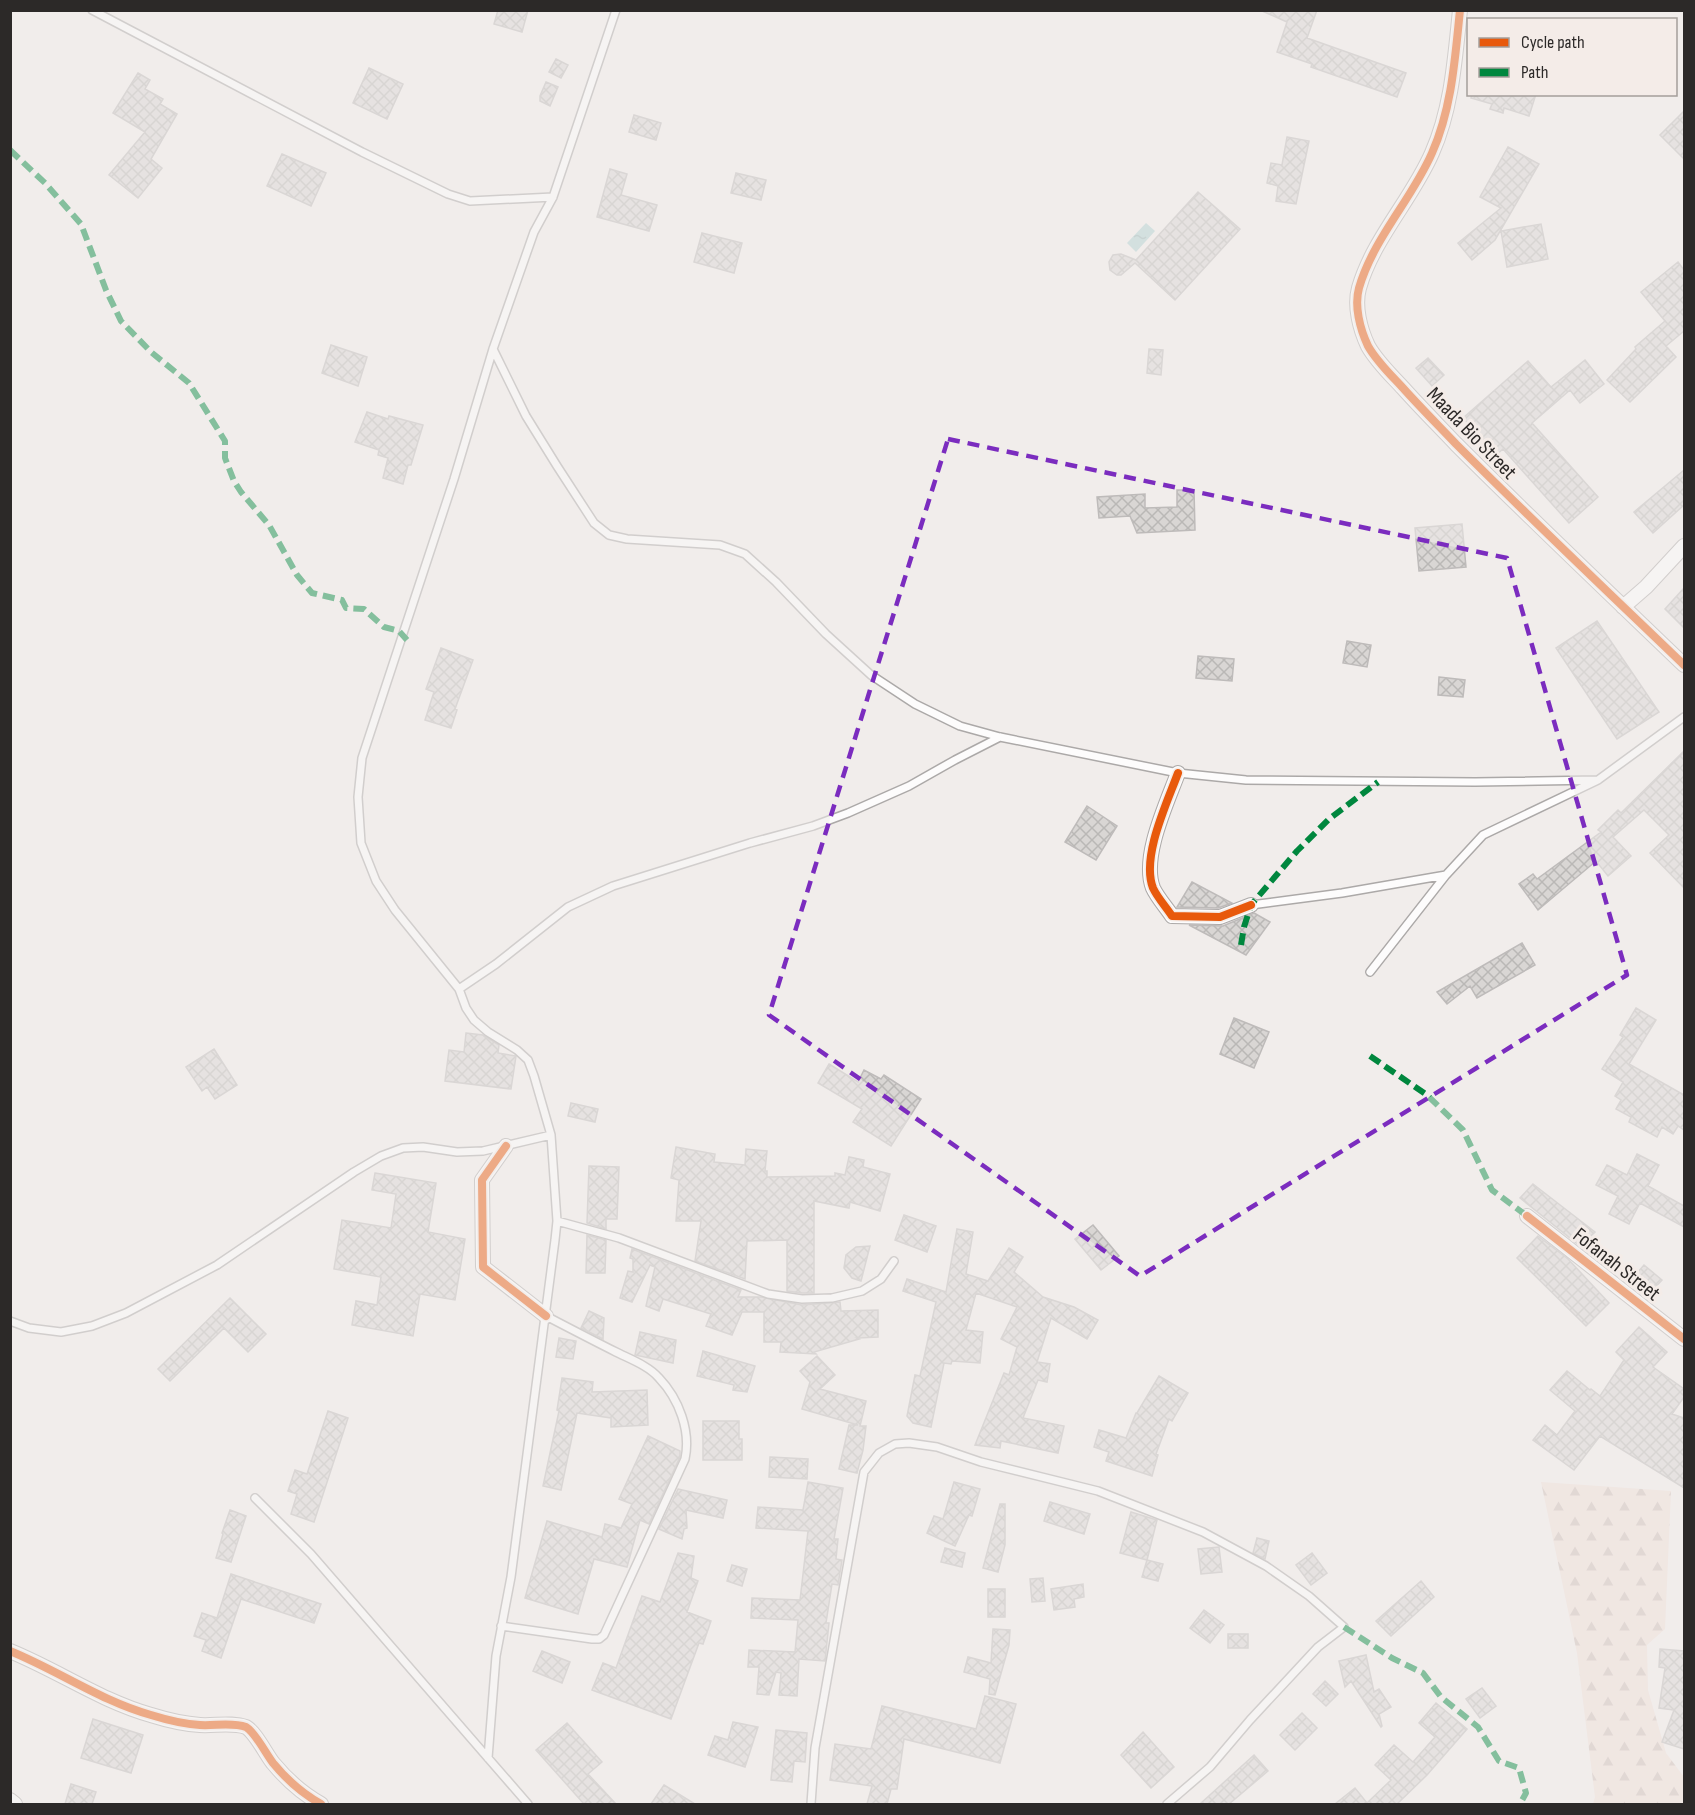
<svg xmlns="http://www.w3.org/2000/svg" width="1695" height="1815" viewBox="0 0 1695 1815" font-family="'Sofia Sans Condensed',sans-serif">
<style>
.forest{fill:url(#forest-firs)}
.water{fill:url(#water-ripples)}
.building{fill:url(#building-cross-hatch);stroke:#bebbba;stroke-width:1.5}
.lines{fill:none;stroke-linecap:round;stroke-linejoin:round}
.lane-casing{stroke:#aca9a8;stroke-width:10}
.street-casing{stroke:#aca9a8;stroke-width:16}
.lane{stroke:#fdfcfc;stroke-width:7}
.street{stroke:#fdfcfc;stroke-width:14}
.quiet{stroke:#00873e;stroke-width:6;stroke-dasharray:12 6;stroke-linecap:butt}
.cycleway-casing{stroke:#f4ece8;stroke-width:11}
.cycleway{stroke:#e8590c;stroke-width:8}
.marked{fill:none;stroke:#7b2cbf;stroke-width:4.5;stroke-dasharray:12 8;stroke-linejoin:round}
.labels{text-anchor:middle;stroke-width:6;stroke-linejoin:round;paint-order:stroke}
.street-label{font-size:21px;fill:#2c2928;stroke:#f4ece8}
</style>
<defs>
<pattern id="forest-firs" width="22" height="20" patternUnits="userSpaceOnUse" patternTransform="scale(1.5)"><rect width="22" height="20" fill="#f0dfd8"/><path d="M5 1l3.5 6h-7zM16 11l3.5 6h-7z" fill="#cebfb9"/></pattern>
<pattern id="water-ripples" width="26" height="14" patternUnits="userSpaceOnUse" patternTransform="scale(1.5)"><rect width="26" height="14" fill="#afd0d1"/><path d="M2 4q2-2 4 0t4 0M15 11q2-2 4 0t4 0" fill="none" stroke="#97b3b3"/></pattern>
<pattern id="building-cross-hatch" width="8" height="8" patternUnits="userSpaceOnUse" patternTransform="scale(1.5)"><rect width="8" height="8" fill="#d9d6d4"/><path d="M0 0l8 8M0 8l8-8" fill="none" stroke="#bab8b6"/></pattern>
</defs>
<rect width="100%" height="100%" fill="#f1edeb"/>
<path class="forest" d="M1541,1482L1671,1491L1665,1629L1647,1645L1648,1690L1666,1753L1684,1777V1804H1593L1595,1797L1577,1653Z"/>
<path class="water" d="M1146,223L1155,231L1136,252L1127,243Z"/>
<path class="building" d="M498,10H528L522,32L494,24Z
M1260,10H1317L1307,38L1406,73L1397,97L1311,67L1312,64L1277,52L1287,22Z
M556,59L568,65L561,78L549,72Z
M369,68L403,84L387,119L353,103Z
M138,73L150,80L145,89L163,99L160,104L177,114L151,159L162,168L138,198L109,175L145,132L113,113Z
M546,82L558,87L550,106L540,101V96Z
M1472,94H1536L1529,116L1504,108L1503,113L1490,109L1492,104L1471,98Z
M1684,111V159L1660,135Z
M634,115L661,123L656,140L629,132Z
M1287,137L1309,141L1296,204L1276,201L1278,186L1267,183L1271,163L1282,165Z
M1508,147L1539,164L1495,240L1472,260L1458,243L1501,208L1480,197Z
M282,154L326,173L311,206L267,186Z
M610,169L627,174L621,195L657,205L649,231L597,217Z
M736,173L766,180L761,200L731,193Z
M1198,192L1240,229L1175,300L1135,263L1121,275H1117L1110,270L1109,262L1113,255L1121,254L1136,260Z
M1541,224L1548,259L1507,267L1501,231Z
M702,233L742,243L734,273L694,262Z
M1678,262L1684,270V331L1666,346L1676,357L1630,402L1607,380L1636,349L1635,347L1665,321L1641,292Z
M331,345L367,357L358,386L322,373Z
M1149,349L1163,350L1161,375L1147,373Z
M1428,358L1444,375L1432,386L1416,368Z
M1585,360L1604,384L1580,403L1570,390L1532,423L1598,497L1569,523L1503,449L1496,455L1463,418L1528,361L1551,387Z
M367,412L388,419L389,416L423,425L411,465H408L403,484L383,478L388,458L378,455L379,450L355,442Z
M1684,470V505L1653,533L1634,512Z
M1177,490H1194L1195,530L1137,533L1130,516L1099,518L1097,497L1145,494V508L1177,507Z
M1462,524L1466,567L1419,571L1415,528Z
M1684,588V628L1665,609Z
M1597,621L1659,712L1617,739L1556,648Z
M1347,641L1371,645L1367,667L1343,663Z
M441,648L473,660L455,709L457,710L451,728L425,720L434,692L426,689Z
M1198,656L1234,659L1232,681L1196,678Z
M1439,677L1465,680L1463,697L1438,695Z
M1684,751V888L1650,853L1669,835L1644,810L1613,837L1631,856L1608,876L1596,861L1538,910L1519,884L1533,874L1537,879L1601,832L1598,830L1618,810L1621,813Z
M1087,806L1117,826L1096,860L1065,842Z
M1192,882L1232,903L1218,908L1177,907Z
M1254,913L1270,922L1246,955L1189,925L1223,926Z
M1522,943L1535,965L1477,998L1470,986L1447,1004L1437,992Z
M1636,1008L1656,1020L1629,1064L1684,1095V1130L1678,1126L1673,1134L1662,1127L1657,1137L1629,1122L1631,1117L1616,1109L1621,1100L1615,1096L1623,1082L1602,1069L1623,1037L1620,1035Z
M1234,1018L1269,1032L1254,1068L1220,1054Z
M466,1033L483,1035L499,1045L498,1053L516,1056L511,1089L445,1081L449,1050L464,1052Z
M214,1049L237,1085L215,1099L207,1087L202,1091L186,1067Z
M829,1064L858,1082L864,1070L881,1079L884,1075L921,1099L891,1146L853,1122L862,1109L818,1083Z
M571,1103L598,1109L595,1122L568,1116Z
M676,1147L715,1154L714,1162L745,1165L746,1149L767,1151L765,1171H767V1177L835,1176V1173L845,1175L849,1157L864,1160L863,1167L890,1174L880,1211L850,1202L849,1208L814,1201V1293H802L787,1291V1240L747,1241L745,1279L695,1261L701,1221H676L679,1180L671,1178Z
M1637,1154L1659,1165L1648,1186L1684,1206V1227L1640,1203L1629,1224L1609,1214L1618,1196L1596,1185L1607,1165L1627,1175Z
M589,1166L619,1167L617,1219H606V1229L587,1223Z
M375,1173L436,1183L428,1232L465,1239L455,1300L420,1294L413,1336L352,1325L356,1301L377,1305L381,1277L334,1269L342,1220L391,1228L396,1194L372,1190Z
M1533,1184L1595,1232L1580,1246L1520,1198Z
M904,1215L936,1226L927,1252L895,1240Z
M1093,1225L1119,1256L1101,1270L1075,1239Z
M957,1229L973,1232L966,1274L988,1281L1009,1248L1023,1257L1014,1272L1043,1297L1074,1307L1098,1320L1087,1339L1051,1318L1037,1362L1050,1364L1047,1382L1038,1380L1023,1418L1064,1426L1058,1453L1001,1441L1000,1448L975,1445L1004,1373L1009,1375L1017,1347L1001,1339L1017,1307L976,1293L966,1330L983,1332L980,1363L952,1361L951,1364L944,1363L931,1427L913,1423L907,1416L915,1375L920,1376L936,1302L903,1291L907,1279L946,1292Z
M587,1235L606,1240L605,1273H586Z
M1538,1236L1568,1259L1609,1303L1586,1326L1517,1258Z
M870,1246L861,1281L852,1278L844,1268L846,1255L856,1247Z
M632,1249L741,1290L738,1297H761L802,1305L840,1302L841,1311L878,1310V1337L857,1338L859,1339L814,1352L816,1354L780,1352L781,1342H764V1312H742L732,1335L706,1326L711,1314L663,1299L659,1311L646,1306L655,1267L650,1265L632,1302L620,1298L628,1271L633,1272V1259L630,1258Z
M1644,1265L1662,1280L1648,1295L1631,1280Z
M230,1298L266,1334L248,1352L224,1328L170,1381L158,1369Z
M589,1311L604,1318L603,1339L581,1328Z
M1639,1327L1667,1352L1653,1367L1684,1389V1397L1672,1414L1684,1418V1488L1600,1436L1574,1470L1533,1440L1545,1425L1557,1435L1575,1411L1550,1390L1567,1371L1590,1390L1591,1389L1600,1396L1624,1360L1616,1352Z
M640,1332L676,1340L673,1363L635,1355Z
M559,1338L576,1341L573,1359L556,1357Z
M703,1351L755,1366L747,1392L733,1390L734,1385L697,1376Z
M817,1356L835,1375L820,1389L866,1401L860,1426H866L863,1450L857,1473L839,1469L849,1425H858L802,1409L810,1382L800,1371Z
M1159,1376L1188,1393L1172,1421L1169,1419L1156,1454L1158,1455L1152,1476L1106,1461L1109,1452L1094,1447L1099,1430L1126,1438L1136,1413H1137Z
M562,1378L593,1382L592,1392L647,1390L648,1425L611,1427V1418L577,1413L561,1490L543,1486L559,1411L557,1410Z
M328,1411L348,1418L314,1522L291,1514L297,1494L288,1491L295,1470L307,1474Z
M703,1421H739V1439H742V1460H703Z
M648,1436L680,1451V1457L649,1524L640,1520L627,1567L594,1559L578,1614L525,1598L547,1521L602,1537L605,1524L621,1528L632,1504L619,1499Z
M770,1457L808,1459L807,1479L769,1477Z
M808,1482L843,1488L834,1539H838L836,1559L842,1560L838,1585L832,1584L826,1623H829L825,1661L799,1659L797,1696L779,1695L781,1673L776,1672L769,1695L757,1694L759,1667H748L749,1650L795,1652L798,1620L751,1618L752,1598L800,1600L808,1531L756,1528L758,1507L803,1510Z
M954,1482L980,1489L972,1516L969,1515L955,1546L927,1533L934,1516L943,1519Z
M678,1489L727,1500L723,1518L686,1510L687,1528L684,1529L682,1539L659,1529Z
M1050,1502L1090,1514L1084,1534L1044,1521Z
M1000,1504H1005V1545L998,1572L983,1568Z
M230,1510L246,1516L231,1562L216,1558L223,1534L222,1533Z
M1131,1512L1157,1520L1147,1560L1120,1553Z
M1257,1538L1269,1541L1265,1559L1253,1553Z
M1219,1547L1222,1572L1201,1574L1198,1549Z
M945,1548L965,1553L962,1567L941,1562Z
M678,1553L694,1556L691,1578L698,1581L687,1612L711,1621L703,1644L699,1643L671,1719L592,1690L603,1663L616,1668L642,1596L660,1602Z
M1312,1553L1327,1573L1311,1585L1296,1565Z
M1147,1560L1163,1564L1158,1581L1142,1577Z
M732,1565L747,1569L742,1586L727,1581Z
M231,1574L321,1604L314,1623L241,1599L221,1658L202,1651L206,1640L194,1636L202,1613L217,1618Z
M1043,1578L1045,1601L1032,1602L1030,1579Z
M1421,1581L1434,1597L1391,1636L1376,1621Z
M1083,1584L1084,1597L1074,1599L1075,1607L1054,1610L1051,1589Z
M988,1589H1005V1617H988Z
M1204,1610L1224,1625L1210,1643L1190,1628Z
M993,1629L1010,1630L1009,1645L995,1695L989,1694L990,1679L964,1672L968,1657L991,1663Z
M1228,1634H1248V1648H1228Z
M1660,1649L1684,1651V1749L1662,1742L1674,1710L1659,1708L1665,1668L1659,1667Z
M542,1651L570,1662L562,1683L533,1671Z
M1366,1655L1374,1692L1379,1689L1391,1707L1379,1714L1382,1726L1381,1727L1351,1681L1345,1687L1339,1661Z
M1325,1681L1338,1694L1326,1706L1313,1694Z
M1482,1688L1496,1706L1480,1718L1466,1699Z
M985,1696L1016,1704L1000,1763L904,1739L897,1789H891L887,1804H867L872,1786L830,1780L835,1744L871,1749L882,1706L976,1729Z
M1436,1703L1467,1729L1427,1775L1397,1804H1335L1355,1788L1367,1803L1391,1780L1375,1765L1394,1745L1413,1762L1435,1737L1419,1723Z
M1302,1713L1317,1728L1295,1750L1280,1735Z
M93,1719L143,1735L131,1773L81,1758Z
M733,1722L758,1727L745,1767L708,1755L715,1736L728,1740Z
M567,1723L602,1762L588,1774L616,1804H584L536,1750Z
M776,1730L807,1733L805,1762L794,1761L792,1782L771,1780Z
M1143,1732L1174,1767L1151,1788L1121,1755Z
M1254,1755L1268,1771L1229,1804H1200Z
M71,1784L96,1792L92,1804H65Z
M664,1785L695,1804H651Z"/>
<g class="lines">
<defs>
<path id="lane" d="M92,10L362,152L448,194L470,201L553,197
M493,349L526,416L557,466L594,523L609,535L627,539L720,545L745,554L776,582L826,634L871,675L915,704L960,726L1000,737L1178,773L1246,780L1475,782L1598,780
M1251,905L1342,893L1446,875L1483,835L1598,780L1684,717
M1370,972L1446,875
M459,989L496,964L568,907L613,886L750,843L813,826L848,813L909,786L955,760L1000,737
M557,1221L619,1238L768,1294L802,1299L832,1298L862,1291L881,1279L894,1261
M10,1321L29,1328L61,1332L92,1326L126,1313L217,1265L354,1172L381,1156L403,1148L423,1147L457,1152L483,1151L551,1135
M255,1498L311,1554L528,1804
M501,1626L592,1639H599L604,1635L685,1459C691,1431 679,1399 659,1378C649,1366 630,1359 616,1352C592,1340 569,1328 546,1316
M488,1758L496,1656L511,1577L555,1240L557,1221L551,1135L534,1076L528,1060L517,1050L488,1032L474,1020L466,1008L459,989L395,910L376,881L361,843L358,797L362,758L454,479L493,349L534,232L553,197L616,10
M811,1804L815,1748L864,1472L879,1453L895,1444L909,1443L937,1447L981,1462L1098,1491L1203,1532L1266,1566L1309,1596L1344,1627L1318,1647L1250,1720L1210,1767L1167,1804"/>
<path id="street" d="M1460,10C1455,58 1452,108 1432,153C1412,199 1373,239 1359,288C1354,306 1360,329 1368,346C1377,362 1391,375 1403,388C1420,407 1438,425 1456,444C1531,519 1608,592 1684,665
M1623,607L1646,587L1684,546
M1178,773C1167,803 1141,857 1153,888C1157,897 1166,907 1172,916L1220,917L1251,905
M506,1146L482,1180L483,1267L546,1316
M1527,1216L1684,1339
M10,1651C59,1671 101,1701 151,1715C167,1720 184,1724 200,1725C215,1726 232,1722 246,1727C255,1732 266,1754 273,1763C287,1780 303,1794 321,1804
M10,1800L15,1804"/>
</defs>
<use href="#lane" class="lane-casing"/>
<use href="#street" class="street-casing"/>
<use href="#lane" class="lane"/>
<use href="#street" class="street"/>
<path class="quiet" d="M10,150L45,183L81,224L106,290L121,321L151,352L189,383L225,441V458L234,481L241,492L269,525L297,575L312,593L342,600L346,608L364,609L384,627L399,631L407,640
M1241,945L1244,927L1251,905L1297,851L1329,819L1378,782
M1370,1056L1427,1095L1463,1130L1492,1190L1527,1216
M1344,1627L1392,1658L1423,1673L1441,1697L1478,1727L1499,1761L1519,1768L1526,1793L1520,1804"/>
<defs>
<path id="cycleway" d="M1460,10C1455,58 1452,108 1432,153C1412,199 1373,239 1359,288C1354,306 1360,329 1368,346C1377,362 1391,375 1403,388C1420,407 1438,425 1456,444C1531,519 1608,592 1684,665
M1178,773C1167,803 1141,857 1153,888C1157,897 1166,907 1172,916L1220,917L1251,905
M506,1146L482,1180L483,1267L546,1316
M1527,1216L1684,1339
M10,1651C59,1671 101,1701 151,1715C167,1720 184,1724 200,1725C215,1726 232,1722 246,1727C255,1732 266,1754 273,1763C287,1780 303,1794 321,1804"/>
</defs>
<use href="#cycleway" class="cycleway-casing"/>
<use href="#cycleway" class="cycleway"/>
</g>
<path d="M0 0H1695V1815H0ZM948,439L1507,558L1627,975L1140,1276L769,1015Z" fill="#f1edeb" fill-opacity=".55" fill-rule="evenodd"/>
<path class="marked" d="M948,439L1507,558L1627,975L1140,1276L769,1015Z"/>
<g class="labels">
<g class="street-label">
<text transform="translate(1472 433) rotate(46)" y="7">Maada Bio Street</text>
<text transform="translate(1617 1264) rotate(38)" y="7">Fofanah Street</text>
</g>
</g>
<rect width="1695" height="1815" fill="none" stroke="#2c2928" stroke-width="24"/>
<rect x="1467" y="18" width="210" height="78" fill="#f4ece8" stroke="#a49e9b" stroke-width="1.5"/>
<rect x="1479" y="38" width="30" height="9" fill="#e8590c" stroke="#a49e9b" stroke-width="1.5"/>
<text x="1521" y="48" font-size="18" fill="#2c2928">Cycle path</text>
<rect x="1479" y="68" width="30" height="9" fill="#00873e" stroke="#a49e9b" stroke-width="1.5"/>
<text x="1521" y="78" font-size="18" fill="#2c2928">Path</text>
</svg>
